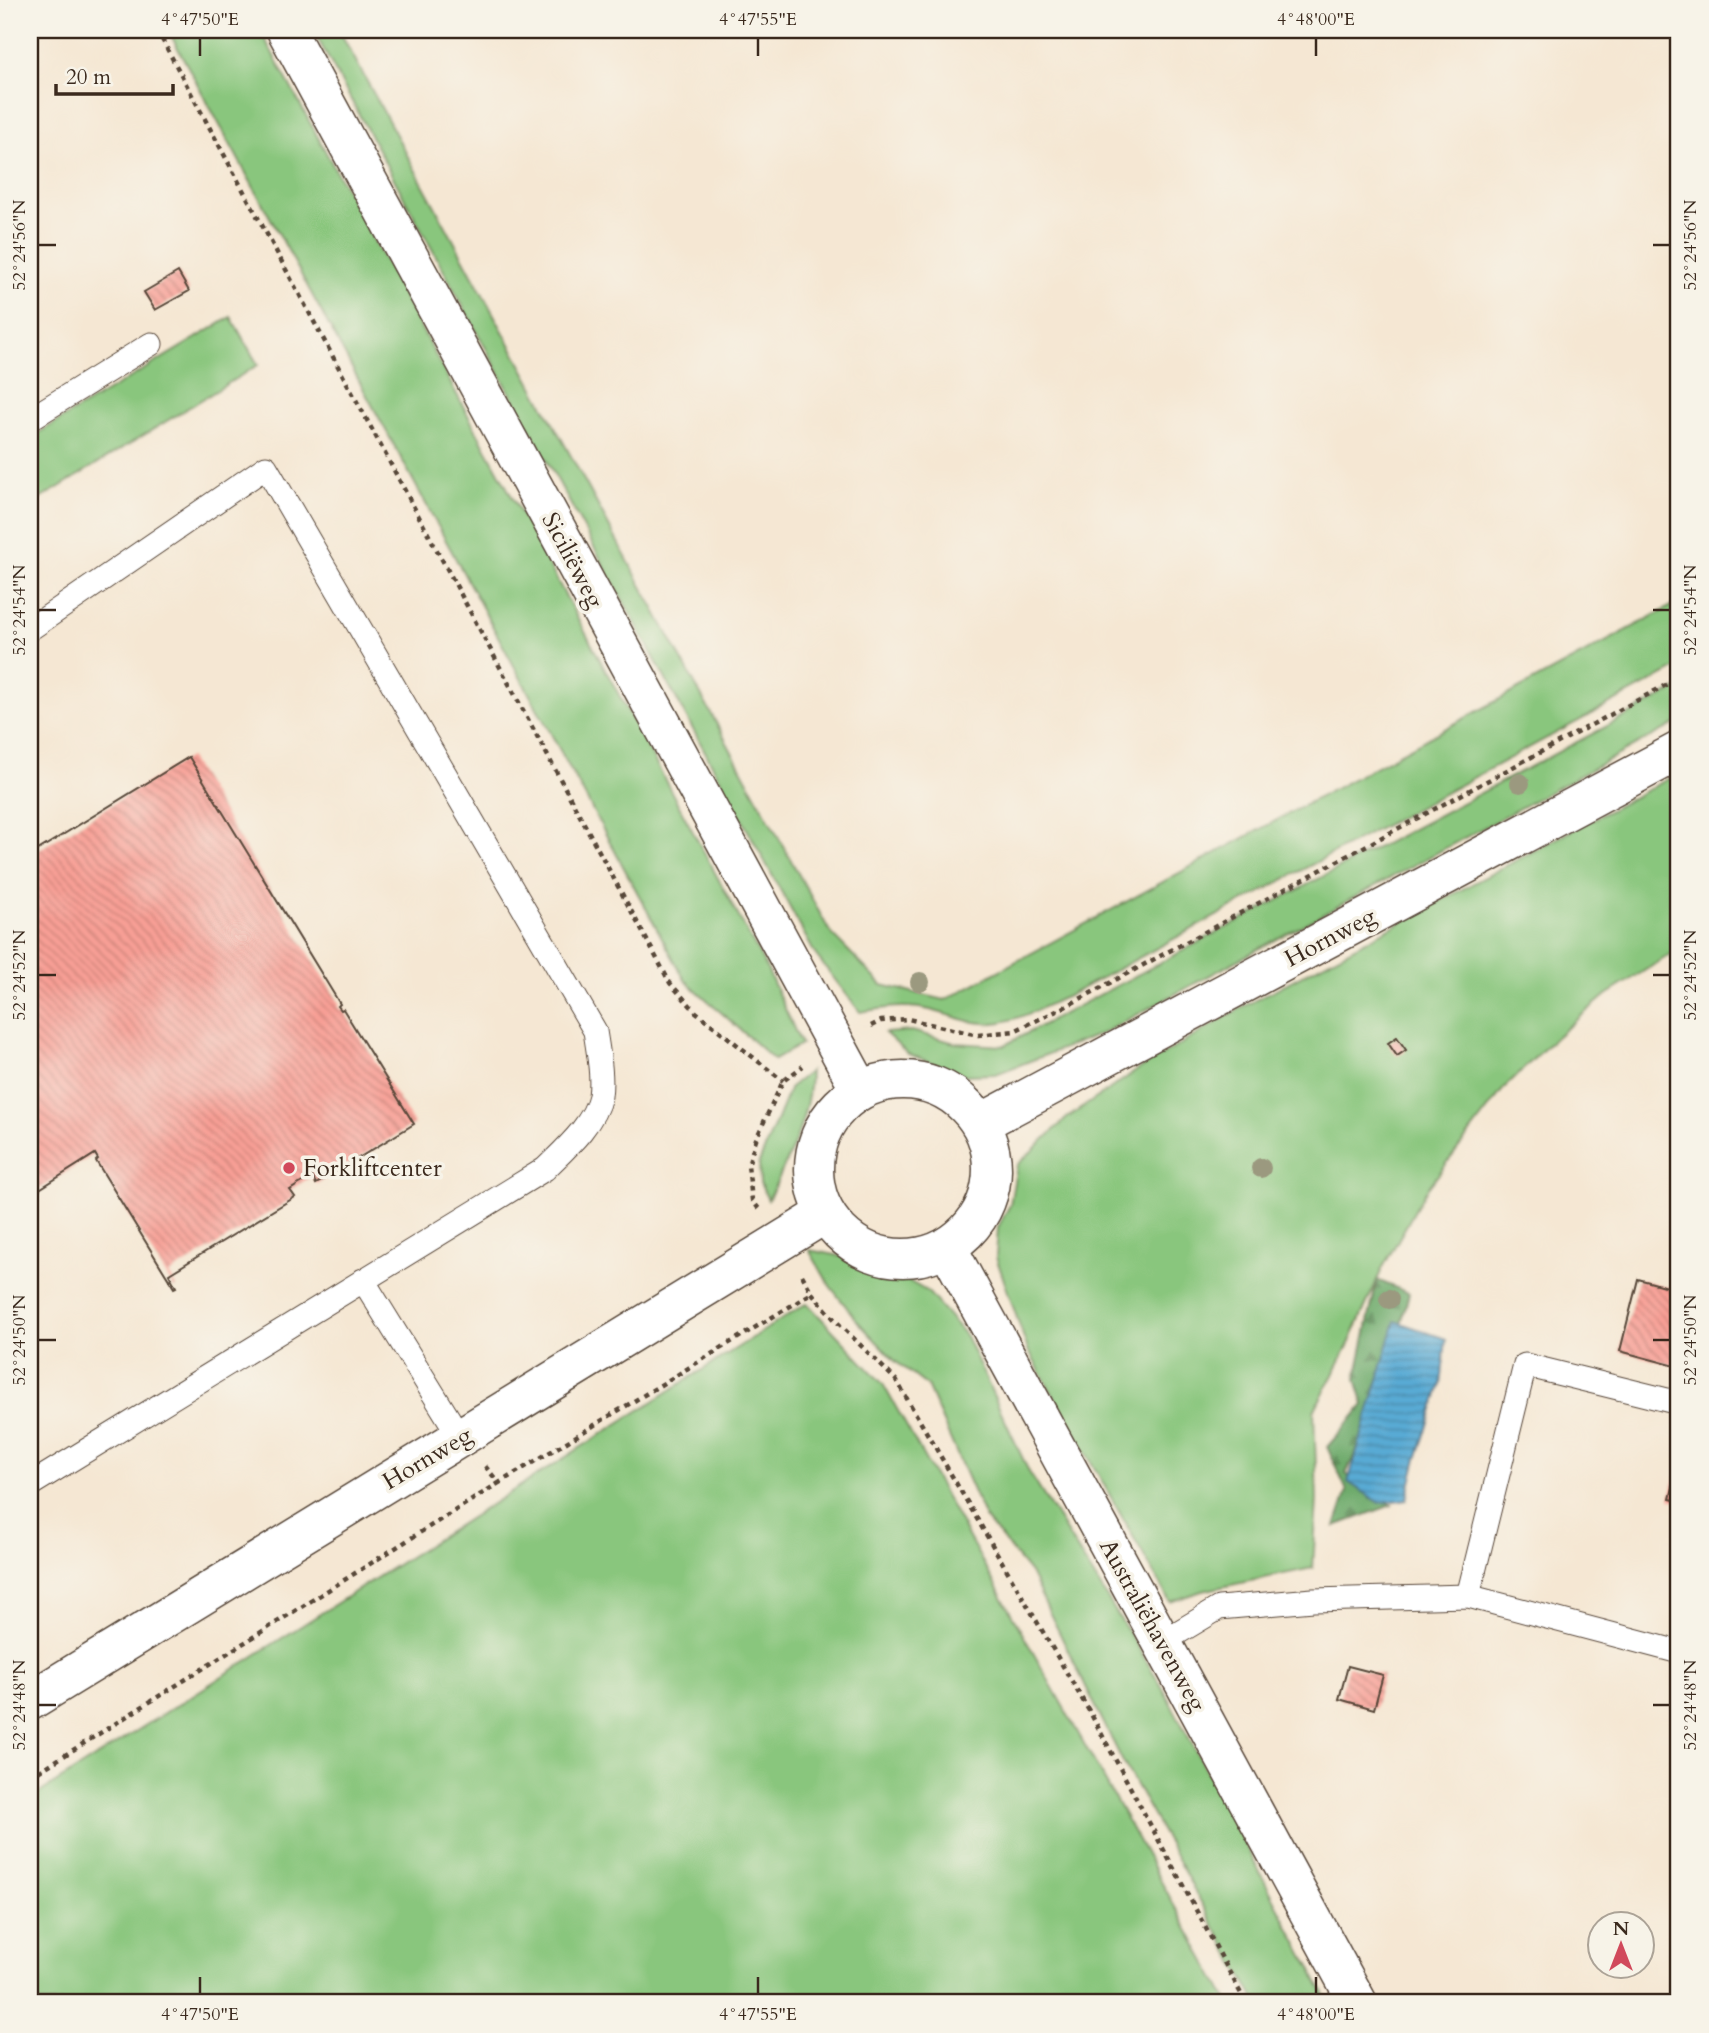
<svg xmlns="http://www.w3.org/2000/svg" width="1709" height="2033" viewBox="0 0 1709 2033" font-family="Cardo,serif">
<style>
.green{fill:#89c67d;stroke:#62784e;stroke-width:2}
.forest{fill:url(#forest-firs);stroke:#546a45;stroke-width:2}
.water{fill:url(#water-rules);stroke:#4a6a79;stroke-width:2}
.building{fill:url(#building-back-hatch)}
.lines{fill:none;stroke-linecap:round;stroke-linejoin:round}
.service-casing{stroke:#574639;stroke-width:25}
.minor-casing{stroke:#574639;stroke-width:41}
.tertiary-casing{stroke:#574639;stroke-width:41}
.path{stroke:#574639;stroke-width:4.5;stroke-dasharray:5 5;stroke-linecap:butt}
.service{stroke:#fff;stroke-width:23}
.minor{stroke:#fff;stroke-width:38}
.tertiary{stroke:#fff;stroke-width:38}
.tree{fill:#9b997f}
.ticks{fill:none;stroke:#3b2a1e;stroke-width:2.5}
.poi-dot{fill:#d1495b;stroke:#f7f3e8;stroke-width:2.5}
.labels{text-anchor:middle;stroke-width:7;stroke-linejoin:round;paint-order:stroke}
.street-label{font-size:24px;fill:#3b2a1e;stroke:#f7f3e8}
.poi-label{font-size:24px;fill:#3b2a1e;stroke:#f7f3e8;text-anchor:start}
.neatline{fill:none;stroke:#3b2a1e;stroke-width:2.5}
.ticks-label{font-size:18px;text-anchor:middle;fill:#3b2a1e}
</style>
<defs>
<pattern id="forest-firs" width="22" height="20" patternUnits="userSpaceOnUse" patternTransform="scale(1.75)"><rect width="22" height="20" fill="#6eab6c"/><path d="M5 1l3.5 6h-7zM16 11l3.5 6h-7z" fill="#5c8b58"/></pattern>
<pattern id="water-rules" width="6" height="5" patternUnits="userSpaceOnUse" patternTransform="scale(1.75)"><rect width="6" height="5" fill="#59aad4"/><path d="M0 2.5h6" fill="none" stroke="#4b8bab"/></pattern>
<pattern id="building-back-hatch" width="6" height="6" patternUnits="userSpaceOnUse" patternTransform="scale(1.75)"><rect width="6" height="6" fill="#f89f95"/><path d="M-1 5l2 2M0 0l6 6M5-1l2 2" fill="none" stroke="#ca8279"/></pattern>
</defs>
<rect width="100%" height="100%" fill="#f7f3e8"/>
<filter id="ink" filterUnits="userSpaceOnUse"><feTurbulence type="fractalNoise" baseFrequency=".0143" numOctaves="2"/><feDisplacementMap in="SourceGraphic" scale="14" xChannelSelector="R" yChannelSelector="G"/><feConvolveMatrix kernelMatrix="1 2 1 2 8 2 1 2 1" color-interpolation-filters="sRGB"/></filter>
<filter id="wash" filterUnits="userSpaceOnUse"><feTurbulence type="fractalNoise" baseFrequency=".00686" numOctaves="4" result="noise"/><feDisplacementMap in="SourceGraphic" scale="28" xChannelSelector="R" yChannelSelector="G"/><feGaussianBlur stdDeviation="1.57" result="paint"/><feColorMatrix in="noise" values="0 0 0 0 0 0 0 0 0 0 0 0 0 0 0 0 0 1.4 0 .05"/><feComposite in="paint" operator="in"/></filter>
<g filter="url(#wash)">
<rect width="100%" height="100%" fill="#f5e7d3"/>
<path class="green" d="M168,30H260L767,969L801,1044L774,1060L685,980Z
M313,30H339L830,932L882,985L945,1000L1679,602V667L1066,997C1044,1006 1018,1021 994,1023C971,1025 952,1015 930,1010C906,1004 884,1008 860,1012L815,954Z
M231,317L258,365L30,505V438Z
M1679,688V722L1103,1033L996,1074L965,1075L908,1054L885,1033L912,1031L955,1043L1003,1046Z
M1679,773V949L1606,995L1556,1037L1505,1087L1425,1192L1382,1269L1349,1344L1314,1411L1317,1499L1313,1568L1202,1591L1170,1602L1028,1350L996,1257L998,1227L1010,1205L1017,1165L1067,1118L1139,1069L1246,1005Z
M810,1071C810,1117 788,1160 768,1200L760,1183L759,1163L790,1087Z
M809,1250L841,1256L855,1265L877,1273L900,1276L928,1292L966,1336L1029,1472L1160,1683L1329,2003H1257L1122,1760L1030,1573L985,1518L927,1386L895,1361L860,1324L830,1286Z
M807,1303L883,1384L1229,2003H30V1799Z"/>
<path class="forest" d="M1377,1280L1409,1293L1385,1388L1346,1474L1392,1505L1335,1526L1347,1491L1327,1447L1364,1405L1356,1379Z"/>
<path class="water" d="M1395,1321L1446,1339L1441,1385L1416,1462L1407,1499L1380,1503L1348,1482Z"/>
<g id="blocks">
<path class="building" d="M178,272L189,291L155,310L144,292Z
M189,757L340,1004L338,1006L341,1010L343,1009L414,1124L316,1184L312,1176L290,1190L295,1197L169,1274L176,1287L174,1288L96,1161L98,1159L95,1154L30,1195V855Z
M1397,1037L1406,1050L1397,1056L1388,1043Z
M1638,1279L1679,1290V1367L1620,1351Z
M1678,1468H1679V1501L1670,1499Z
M1348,1666L1383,1675L1374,1709L1339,1699Z"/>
</g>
</g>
<g filter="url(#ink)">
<use href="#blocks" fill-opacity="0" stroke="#574639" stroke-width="2"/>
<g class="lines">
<defs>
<path id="service" d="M30,419L151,344
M30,629L266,467L595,1031C598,1051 603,1076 600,1096C594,1124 564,1150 545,1169L30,1485
M363,1280L460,1437
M1468,1596L1525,1365L1679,1403
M1162,1642L1219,1608L1313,1600L1468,1596L1679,1652"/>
<path id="minor" d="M286,30L860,1089
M30,1701L825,1214"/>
<path id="tertiary" d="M814 1169a89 89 0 1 1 178 0a89 89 0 1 1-178 0Z
M981,1123L1679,751
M947,1247L1358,2003"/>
</defs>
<use href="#service" class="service-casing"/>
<use href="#minor" class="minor-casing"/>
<use href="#tertiary" class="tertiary-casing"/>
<path class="path" d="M157,30L670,983L696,1012L783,1081
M871,1026L881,1021L908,1019L978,1035L1014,1031L1063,1008L1679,678
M759,1209L752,1200L748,1165L756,1139L783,1081L803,1066
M802,1275L812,1293L835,1320L896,1380L1092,1716L1246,2003
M485,1466L499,1483L812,1293
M30,1777L499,1483"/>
<use href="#service" class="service"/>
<use href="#minor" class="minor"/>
<use href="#tertiary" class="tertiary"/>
</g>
<g class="tree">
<circle cx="1520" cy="783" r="10"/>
<circle cx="920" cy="982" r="10"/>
<circle cx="1261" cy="1168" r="10"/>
<circle cx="1389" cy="1299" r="10"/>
</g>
</g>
<path class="ticks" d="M200,38V56M758,38V56M1316,38V56M38,245H56M1653,245H1670M38,610H56M1653,610H1670M38,975H56M1653,975H1670M38,1340H56M1653,1340H1670M38,1705H56M1653,1705H1670M200,1977V1994M758,1977V1994M1316,1977V1994"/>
<circle class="poi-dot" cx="289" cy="1168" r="7"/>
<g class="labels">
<g class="street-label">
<text transform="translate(573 560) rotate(62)" y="8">Siciliëweg</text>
<text transform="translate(1330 937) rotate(-28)" y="8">Hornweg</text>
<text transform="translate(427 1458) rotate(-31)" y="8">Hornweg</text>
<text transform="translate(1153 1625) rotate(61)" y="8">Australiëhavenweg</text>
</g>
<g class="poi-label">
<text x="303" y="1176">Forkliftcenter</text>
</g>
</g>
<rect width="1709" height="2033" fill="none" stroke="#f7f3e8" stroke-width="77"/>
<g transform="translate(1621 1945)"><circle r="33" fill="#f7f3e8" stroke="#aca397" stroke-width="2"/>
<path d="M0-5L12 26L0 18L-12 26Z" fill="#d1495b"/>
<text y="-10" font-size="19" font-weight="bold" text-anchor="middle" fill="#3b2a1e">N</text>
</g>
<path d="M56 84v10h117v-10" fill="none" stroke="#3b2a1e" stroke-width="3.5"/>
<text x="66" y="84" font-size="21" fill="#3b2a1e" stroke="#f7f3e8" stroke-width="5" paint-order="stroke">20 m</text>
<rect x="38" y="38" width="1632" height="1956" class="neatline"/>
<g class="ticks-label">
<text x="200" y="25">4°47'50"E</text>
<text x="758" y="25">4°47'55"E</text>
<text x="1316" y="25">4°48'00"E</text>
<text transform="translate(19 245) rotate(-90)" y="6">52°24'56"N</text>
<text transform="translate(1690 245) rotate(-90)" y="6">52°24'56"N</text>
<text transform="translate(19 610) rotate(-90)" y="6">52°24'54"N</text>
<text transform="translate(1690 610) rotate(-90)" y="6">52°24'54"N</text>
<text transform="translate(19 975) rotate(-90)" y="6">52°24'52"N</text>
<text transform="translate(1690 975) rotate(-90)" y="6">52°24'52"N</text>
<text transform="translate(19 1340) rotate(-90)" y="6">52°24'50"N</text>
<text transform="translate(1690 1340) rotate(-90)" y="6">52°24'50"N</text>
<text transform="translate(19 1705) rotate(-90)" y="6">52°24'48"N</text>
<text transform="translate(1690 1705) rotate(-90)" y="6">52°24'48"N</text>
<text x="200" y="2020">4°47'50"E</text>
<text x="758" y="2020">4°47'55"E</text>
<text x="1316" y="2020">4°48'00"E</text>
</g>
</svg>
